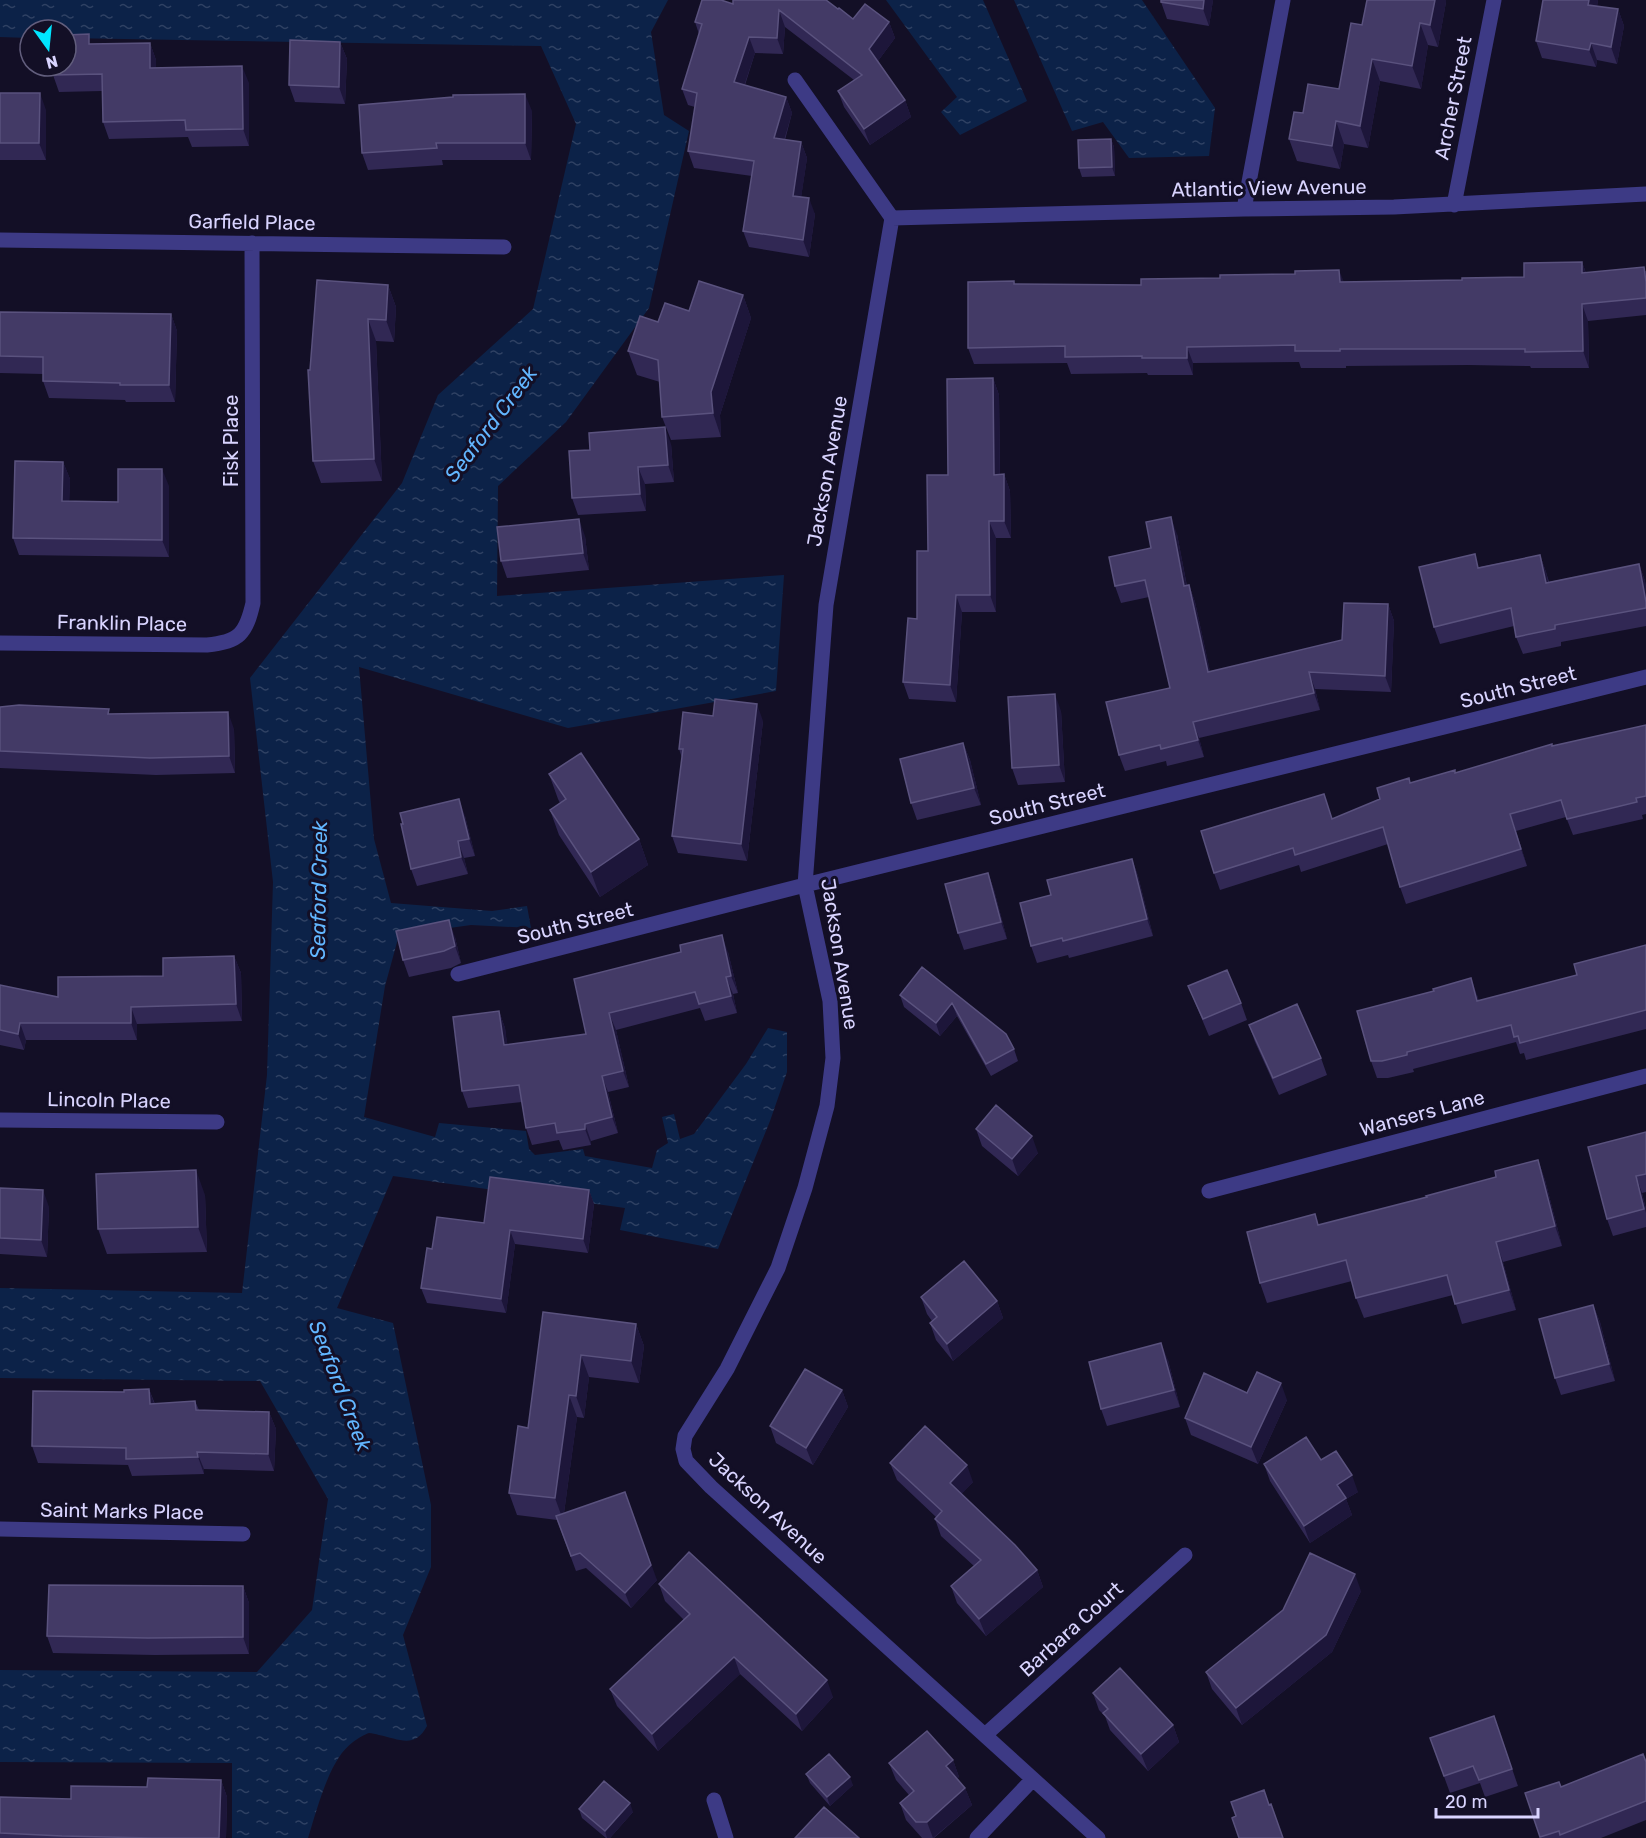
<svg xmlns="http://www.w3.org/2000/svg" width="1646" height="1838" viewBox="0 0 1646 1838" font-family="Rubik,sans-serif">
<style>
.water{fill:url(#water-ripples)}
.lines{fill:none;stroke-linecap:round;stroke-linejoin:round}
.minor{stroke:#3d3a85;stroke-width:15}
.wall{fill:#312854}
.shaded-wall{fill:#1d163a}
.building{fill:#433a66;stroke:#5a527e;stroke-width:1.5}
.labels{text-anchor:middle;stroke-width:6;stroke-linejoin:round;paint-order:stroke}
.street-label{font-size:20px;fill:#d9d4ff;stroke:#130f26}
.water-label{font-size:21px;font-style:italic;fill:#62b6ff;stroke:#130f26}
</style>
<defs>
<pattern id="water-ripples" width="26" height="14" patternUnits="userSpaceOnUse" patternTransform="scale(1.5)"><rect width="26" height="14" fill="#0c2248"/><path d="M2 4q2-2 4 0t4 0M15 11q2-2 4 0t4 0" fill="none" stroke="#2f4163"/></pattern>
</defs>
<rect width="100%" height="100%" fill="#130f26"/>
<path class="water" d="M0,0H668L651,32L664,115L689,131L649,308L566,422L498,486L497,596L784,575L776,691L568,728L359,667L374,839L391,903L492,911L527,906L531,928L471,925L399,935L385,986L364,1117L435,1137L439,1123L526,1131L529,1149L535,1155L583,1149L585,1156L652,1168L657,1150L668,1143L662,1117L674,1114L680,1139L694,1134L746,1064L768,1028L787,1032V1072L770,1121L718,1249L620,1230L625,1208L393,1176L337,1308L393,1323L431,1505V1567L403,1635L427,1726C415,1749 399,1739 379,1735C376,1734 372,1733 369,1733C365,1734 357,1739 353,1742C329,1759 317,1810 308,1838H232V1763L0,1762V1670L257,1672L312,1610L328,1499L260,1381L0,1378V1288L242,1293L267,1075L273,882L250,678L402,483L438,395L533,309L576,124L541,46L66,38V30H30V38L0,37Z
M886,0H983L1027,101L960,135L941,112L957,97Z
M1014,0H1142L1215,108L1209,156L1129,158L1103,122L1072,131Z"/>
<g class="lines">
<path class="minor" d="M795,80L892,218L826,605L805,885L830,1001L833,1058L827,1106L805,1188L778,1268L727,1369L685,1436L683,1449L686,1461L711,1487L1098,1838
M1454,205L1494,0
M1244,209L1283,0
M892,218L1244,209L1394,207L1646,194
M0,240L504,247
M0,643L207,645C239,642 246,634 253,603L252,243
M458,974L805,885L1646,677
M0,1120L217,1122
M1209,1191L1646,1076
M0,1529L243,1534
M985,1735L1185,1555
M714,1800L726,1838
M977,1838L1033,1779"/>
</g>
<path class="wall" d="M1213,0L1209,26L1167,19L1161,2Z
M1543,0H1598L1597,6L1618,9L1624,26L1617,64L1597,60L1596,67L1542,58L1536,41Z
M1446,2L1438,47L1428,45L1421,89L1380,81L1368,148L1344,144L1340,169L1297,161L1289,139L1303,113L1339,89L1362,25Z
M733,4L838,9L853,19L889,22L895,38L878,61L905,100L911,117L870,145L844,107L838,91L854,80L785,27L783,54L755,53L745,85L786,97L792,113L785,140L801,142L807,158L801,197L815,214L809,257L749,247L743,231L752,176L694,168L688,151L695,107L688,105L682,89L699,34L695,22Z
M340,42L347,59L345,104L295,102L289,85Z
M150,43L156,60V68L249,83V146L192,147L188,137L109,139L103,122L102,91L59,92L53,75L92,44Z
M0,93L46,110V160H0Z
M532,111L531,160H442L443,165L368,170L362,153Z
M1111,139L1114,147L1115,176L1082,177L1079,168Z
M1582,262L1586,273L1646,271V315L1588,321L1589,368H1531L1530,366L1469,365L1346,366V368H1301L1299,362L1193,363V375H1148L1147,373L1071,374L1067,363L974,364L968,348L1014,281L1015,284L1141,285L1462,280L1524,277Z
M388,285L396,307L394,342L376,341L382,481L321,483L313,461L310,370Z
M743,295L751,318L720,415L721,437L671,440L662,417L660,382L637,375L628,351L658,322Z
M0,312L171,314L177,331L175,402H126L125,400L49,398L43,381V374L0,373Z
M993,378L999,395L1000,474H1004L1010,491L1011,538H996V612H962L956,702L909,699L903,682L917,619L928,551L948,475Z
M671,444L674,482L645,484L646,511L578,515L572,498Z
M63,462L70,479L69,501L118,502L169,486V557L19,555L13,538Z
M1177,534L1187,586L1189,585L1195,602L1210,672L1342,640L1388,604L1394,621L1391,692L1315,689L1320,710L1199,738L1204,757L1167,766L1166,761L1125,771L1119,755L1170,688L1149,597L1121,603L1115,586L1151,548Z
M585,536L589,570L507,578L501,561Z
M1540,555L1546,572L1549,582L1639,564L1645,581L1646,588V626L1561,642V646L1523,654L1516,637L1514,626L1440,644L1434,627L1480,567Z
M0,707L111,714L234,729L235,773L156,775L0,768Z
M1061,711L1065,782L1018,785L1012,768Z
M763,721L747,861L678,853L672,836L682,758L679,749Z
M1646,725V814L1642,815L1643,819L1573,835L1566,817L1516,831L1527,866L1406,904L1400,887L1388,844L1301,872L1299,865L1220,890L1214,873L1333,819L1380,799L1411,783L1456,773L1553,746Z
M963,743L970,760L981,805L917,820L911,803Z
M549,774L639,839L648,865L600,897L559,835L550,810L560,803L558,799Z
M465,816L475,856L464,858L468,874L417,886L411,869Z
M1132,859L1138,876L1153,936L1069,958L1068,955L1037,963L1031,946L1051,895Z
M988,873L994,890L1007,939L964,950L958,933Z
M455,937L461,963L451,968L409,977L403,960Z
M1646,945V1029L1526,1060L1524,1053L1520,1054L1516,1042L1413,1069L1414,1072L1388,1078H1377L1371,1061L1477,995L1479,1001L1577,975Z
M681,952H728L738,993L733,994L737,1013L705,1021L700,1008L616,1030L629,1087L608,1092L618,1133L591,1141V1145L563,1150L559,1140L532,1145L526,1128L522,1102L468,1108L462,1091L499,1011L505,1028L507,1045L586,1034Z
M234,956L241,973L242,1021L137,1024V1040H26L24,1050L0,1045V985L58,997L163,976Z
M922,967L1014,1049L1018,1061L991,1076L957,1016L940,1036L904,1007L900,995Z
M1188,986L1241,1003L1247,1020L1209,1036Z
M1249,1025L1321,1058L1327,1075L1279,1095L1255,1042Z
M976,1129L1038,1153L1018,1176L982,1146Z
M1646,1132V1192L1642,1193L1646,1209V1227L1613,1236L1607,1219Z
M1538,1160L1545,1180L1562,1246L1503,1262L1516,1310L1462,1324L1453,1295L1364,1318L1356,1298L1352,1281L1267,1303L1260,1283L1319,1225L1427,1197L1496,1177Z
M0,1188L49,1207L47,1257L0,1254Z
M589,1190L594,1204L588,1253L515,1244L506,1313L427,1303L421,1288L432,1249L484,1223Z
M205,1195L207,1252L107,1254L98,1229Z
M921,1297L997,1301L1003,1318L953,1361L936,1340L930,1323L932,1321L927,1314Z
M1593,1305L1600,1322L1615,1381L1561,1395L1555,1378Z
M543,1312L636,1324L644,1346L639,1383L589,1377L584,1418L577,1417L564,1513L657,1580L631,1608L586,1568L576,1571L557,1520L517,1515L509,1493L528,1428Z
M1168,1360L1180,1407L1107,1426L1101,1409Z
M149,1389L155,1404L195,1401L199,1410L269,1412L276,1429L274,1471L204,1469V1474L132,1476L128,1465L38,1463L32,1446L124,1392Z
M842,1390L848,1407L813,1465L776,1443L770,1426Z
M1247,1393L1287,1400L1258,1464L1191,1435L1185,1418Z
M1321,1460L1358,1492L1346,1499L1352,1515L1310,1543L1270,1481L1264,1464Z
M890,1463L973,1482L961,1494L1037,1570L1043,1587L986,1636L957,1603L951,1586L974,1566L941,1536L935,1519L936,1517L897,1480Z
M659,1584L833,1697L802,1731L740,1674L658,1751L617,1706L610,1689L684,1620L665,1601Z
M243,1586L249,1603V1654L155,1655L53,1653L47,1636Z
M1361,1591L1332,1652L1242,1725L1212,1689L1206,1672Z
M1093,1693L1173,1725L1179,1742L1148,1771L1110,1730L1105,1716L1099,1710Z
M1494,1716L1518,1786L1485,1797L1480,1783L1450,1793L1430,1738Z
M953,1760L959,1777L957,1778L965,1788L972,1805L934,1838H922L906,1820L900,1803L909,1795L896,1780L889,1763Z
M1646,1762V1820L1601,1838H1540L1561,1787Z
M806,1774L853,1785L830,1806L810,1783Z
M221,1780L227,1797L226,1838H0V1797L71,1799L147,1787Z
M579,1809L633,1812L610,1838H606L582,1818Z"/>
<path class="shaded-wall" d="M1204,0H1213L1209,26L1203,9Z
M1435,0H1446V2L1438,47L1430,25Z
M1589,0H1598L1595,22L1588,5Z
M1618,9L1624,26L1617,64L1611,47Z
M779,10L785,27L783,54L777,38Z
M889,22L895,38L875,65L869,49Z
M1420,23L1428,45L1421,89L1412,66Z
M749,37L755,53L740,98L734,82Z
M340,42L347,59L345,104L339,87Z
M150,43L156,60V85L150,68Z
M1591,43L1597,60L1596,67L1589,50Z
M1372,59L1380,81L1368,148L1360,126Z
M242,66L249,83V146L243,129Z
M40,93L46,110V160L39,143Z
M525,94L532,111L531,160L525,143Z
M786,97L792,113L780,154L774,138Z
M905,100L911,117L870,145L864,129Z
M1336,121L1344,144L1340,169L1332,146Z
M1111,139L1114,147L1115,176L1112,167Z
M801,142L807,158L799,212L793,196Z
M809,198L815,214L809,257L803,240Z
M1582,262L1588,279L1582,273Z
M1339,270L1346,287L1340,282Z
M388,285L396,307L394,342L386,320Z
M743,295L751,318L720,415L721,437L713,413L711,392Z
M1582,304L1588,321L1589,368L1583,351Z
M171,314L177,331L175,402L169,385Z
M368,319L376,341L382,481L374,459Z
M1187,347L1193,363V375L1187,358Z
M993,378L999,395L1000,492L994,475Z
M665,427L671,444L674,482L668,465Z
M63,462L70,479L69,518L62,501Z
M638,467L645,484L646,511L640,494Z
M162,469L169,486V557L162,540Z
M1004,474L1010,491L1011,538L1004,521Z
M1171,517L1177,534L1190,603L1184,586Z
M579,519L585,536L589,570L583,553Z
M989,521L996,538V612L990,595Z
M1540,555L1546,572L1552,600L1546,583Z
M1639,564L1645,581L1646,588V602Z
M1189,585L1195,602L1214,689L1208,672Z
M956,595L962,612L956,702L950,685Z
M1388,604L1394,621L1391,692L1385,676Z
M1309,672L1315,689L1320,710L1314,693Z
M1055,694L1061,711L1065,782L1059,765Z
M757,704L763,721L747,861L741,844Z
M228,712L234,729L235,773L229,756Z
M1193,722L1199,738L1204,757L1198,740Z
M963,743L970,760L981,805L974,788Z
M459,799L465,816L475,856L469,839Z
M1510,814L1516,831L1527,866L1521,849Z
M639,839L648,865L600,897L591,872Z
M458,841L464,858L468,874L461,857Z
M1132,859L1138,876L1153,936L1147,919Z
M988,873L994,890L1007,939L1001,922Z
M449,920L455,937L461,963L455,946Z
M722,935L728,952L738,993L731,976Z
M234,956L241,973L242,1021L236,1004Z
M726,977L733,994L737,1013L731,996Z
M1471,978L1477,995L1483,1018L1477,1001Z
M952,1003L957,1016L940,1036L936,1023Z
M131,1007L137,1024V1040L131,1023Z
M499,1011L505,1028L510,1062L504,1045Z
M609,1013L616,1030L629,1087L623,1071Z
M20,1023L26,1040L24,1050L18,1034Z
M602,1076L608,1092L618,1133L612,1117Z
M585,1124L591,1141V1145L585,1129Z
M1032,1136L1038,1153L1018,1176L1012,1159Z
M1538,1160L1545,1180L1562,1246L1555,1226Z
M196,1170L205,1195L207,1252L198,1227Z
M1636,1176L1642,1193L1646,1209V1213Z
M43,1190L49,1207L47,1257L41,1240Z
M589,1190L594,1204L588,1253L583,1239Z
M510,1230L515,1244L506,1313L501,1299Z
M1496,1242L1503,1262L1516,1310L1509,1290Z
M997,1301L1003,1318L953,1361L947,1344Z
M1593,1305L1600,1322L1615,1381L1609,1364Z
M636,1324L644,1346L639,1383L631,1361Z
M1161,1343L1168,1360L1180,1407L1174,1390Z
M581,1355L589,1377L584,1418L576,1396Z
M1281,1383L1287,1400L1258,1464L1251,1447Z
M149,1389L155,1406L150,1404Z
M842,1390L848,1407L813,1465L806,1448Z
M569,1395L577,1417L563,1520L555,1498Z
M269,1412L276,1429L274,1471L268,1454Z
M197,1452L204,1469V1474L198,1457Z
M967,1465L973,1482L956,1500L950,1483Z
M1352,1475L1358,1492L1346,1499L1352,1515L1310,1543L1304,1526L1337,1485Z
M625,1492L657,1580L631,1608L625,1593Z
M1037,1570L1043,1587L986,1636L979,1619Z
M1355,1574L1361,1591L1332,1652L1242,1725L1236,1708Z
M243,1586L249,1603V1654L243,1637Z
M734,1657L740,1674L658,1751L652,1734Z
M827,1680L833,1697L802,1731L796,1714Z
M1173,1725L1179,1742L1148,1771L1141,1754Z
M953,1760L959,1777L952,1783L946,1766Z
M850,1777L853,1785L830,1806L827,1797Z
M221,1780L227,1797L226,1838H219Z
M965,1788L972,1805L933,1838L927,1822Z
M630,1803L633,1812L610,1838H607L605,1831Z"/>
<path class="building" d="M702,0H721L733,4V0H826L838,9L839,8L853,19L865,4L889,22L869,49L905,100L864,129L838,91L862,75L779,10L777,38L749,37L734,82L786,97L774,138L801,142L793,196L809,198L803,240L743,231L754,161L688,151L697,93L682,89L702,24L695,22Z
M1161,0H1204L1203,9L1161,2Z
M1367,0H1435L1430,25L1420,23L1412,66L1372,59L1360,126L1336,121L1332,146L1289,139L1294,112L1303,113L1308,84L1339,89L1351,23L1362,25Z
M1543,0H1589L1588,5L1618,9L1611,47L1591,43L1589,50L1536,41Z
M89,34V44L150,43V68L242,66L243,129L186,130L185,120L103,122L102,74L53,75V66H66V35Z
M290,40L340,42L339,87L289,85Z
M0,93H40L39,143H0Z
M525,94V143H436L437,148L362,153L359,105L453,97V95Z
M1111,139L1112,167L1079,168L1078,140Z
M1582,262V273L1644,267L1646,282V298L1582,304L1583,351L1525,352V349H1340V351H1295V345L1187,347V358H1142V356L1065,357V346L968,348V282L1014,281V284L1141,285V279L1220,278V275L1295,274V271L1339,270L1340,282L1462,280V278L1524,277V263Z
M317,280L388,285L386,320L368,319L374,459L313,461L308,370H310Z
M699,281L743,295L711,392L713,413L662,417L658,360L628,351L640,316L658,322L665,303L689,311Z
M0,312L171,314L169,385H120V383L43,381V357L0,356Z
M993,378L994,475L1004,474V521H989L990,595H956L950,685L903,682L908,618L917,619V551H928L927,475H948L947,379Z
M665,427L668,465L638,467L640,494L572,498L569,451L590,450L589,433Z
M15,461L63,462L62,501L118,502V469H162V540L13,538Z
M1171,517L1184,586L1189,585L1208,672L1342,640L1344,603L1388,604L1385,676L1309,672L1314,693L1193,722L1198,740L1161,749L1160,745L1119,755L1106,702L1170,688L1145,580L1115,586L1109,557L1151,548L1146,522Z
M579,519L583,553L501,561L497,527Z
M1475,554L1478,568L1540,555L1546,583L1639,564L1646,602V608L1555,625V629L1516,637L1511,608L1434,627L1419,567Z
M1055,694L1059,765L1012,768L1008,697Z
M715,699L757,704L741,844L672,836L683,749H679L683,712L713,716Z
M19,705L109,709L108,714L228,712L229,756L150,758L0,751V707Z
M1646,725V796L1636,798L1637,802L1567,819L1561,800L1510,814L1521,849L1400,887L1383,827L1295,855L1293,848L1214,873L1201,831L1324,794L1332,819L1380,799L1377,788L1409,778L1410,783L1455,770V773L1552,744V746Z
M963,743L974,788L911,803L900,759Z
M581,753L639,839L591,872L550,810L566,799L549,774Z
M459,799L469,839L458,841L461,857L411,869L401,824H403L400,813Z
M1132,859L1147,919L1063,941L1062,938L1031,946L1020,903L1051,895L1047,880Z
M988,873L1001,922L958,933L945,884Z
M449,920L455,946L444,951L403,960L396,931Z
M722,935L731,976L726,977L731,996L699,1004L695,992L609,1013L623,1071L602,1076L612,1117L585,1124V1129L557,1133L555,1123L526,1128L519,1085L462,1091L453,1017L499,1011L504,1045L586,1034L574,979L681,952L680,945Z
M1646,945V1010L1520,1043L1518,1036L1514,1037L1511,1025L1407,1052V1055L1382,1061H1371L1357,1011L1434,991L1433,989L1471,978L1477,1001L1577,975L1574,964Z
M234,956L236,1004L131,1007V1023H20L18,1034L0,1030V985L58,997V977L163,976V958Z
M922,967L1006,1034L1014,1049L986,1064L952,1003L936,1023L900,995Z
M1227,970L1241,1003L1203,1019L1188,986Z
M1297,1004L1321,1058L1273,1078L1249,1025Z
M996,1105L1032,1136L1012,1159L976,1129Z
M1646,1132V1174L1636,1176L1644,1209L1607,1219L1588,1147Z
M1538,1160L1555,1226L1496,1242L1509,1290L1455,1304L1447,1275L1356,1298L1346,1260L1260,1283L1247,1232L1315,1214L1318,1225L1427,1197L1426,1196L1496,1177L1495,1171Z
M196,1170L198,1227L98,1229L96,1174Z
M490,1177L589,1190L583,1239L510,1230L501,1299L421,1288L427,1248L432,1249L437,1217L484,1223Z
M0,1188L43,1190L41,1240L0,1238Z
M964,1261L997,1301L947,1344L930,1323L937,1317L921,1297Z
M1593,1305L1609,1364L1555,1378L1539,1319Z
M543,1312L636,1324L631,1361L581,1355L576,1396L569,1395L555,1498L509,1493L518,1426L528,1428Z
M1161,1343L1174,1390L1101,1409L1089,1362Z
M805,1369L842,1390L806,1448L770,1426Z
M1257,1372L1281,1383L1251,1447L1185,1418L1204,1373L1247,1393Z
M149,1389L150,1404L195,1401L196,1410L269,1412L268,1454L197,1452L198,1457L126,1459V1448L32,1446L33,1391L124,1392V1390Z
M925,1426L967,1465L950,1483L1015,1545L1037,1570L979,1619L951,1586L981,1560L935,1519L942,1511L890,1463Z
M1306,1437L1321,1460L1336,1451L1352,1475L1337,1485L1346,1498L1304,1526L1264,1464Z
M625,1492L651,1565L625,1593L580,1553L571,1556L556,1516Z
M689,1552L827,1680L796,1714L734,1657L652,1734L610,1689L690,1614L659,1584Z
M1310,1553L1355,1574L1326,1635L1236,1708L1206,1672L1283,1610Z
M49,1585L243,1586V1637L148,1638L47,1636Z
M1120,1668L1173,1725L1141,1754L1103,1713L1108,1709L1093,1693Z
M1494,1716L1512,1769L1479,1780L1473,1766L1444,1776L1430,1738Z
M927,1731L953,1760L946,1766L965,1788L927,1822H916L900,1803L914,1791L889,1763Z
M829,1754L850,1777L827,1797L806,1774Z
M1643,1754L1646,1762V1801L1560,1835L1559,1831L1540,1837L1525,1793L1559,1782L1561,1787Z
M148,1778L221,1780L219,1838H152L62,1836L0,1833V1797L71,1799V1786L147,1787Z
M604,1781L630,1803L605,1831L579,1809Z
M1264,1790L1269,1805L1271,1804L1283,1838H1239L1232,1818L1236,1816L1231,1802Z
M824,1807L859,1838H795Z"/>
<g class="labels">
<g class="street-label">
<text transform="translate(1453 98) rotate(-79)" y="7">Archer Street</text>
<text transform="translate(1269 188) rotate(-1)" y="7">Atlantic View Avenue</text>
<text transform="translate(252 222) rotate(1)" y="7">Garfield Place</text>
<text transform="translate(231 441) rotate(-90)" y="7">Fisk Place</text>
<text transform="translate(827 471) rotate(-80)" y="7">Jackson Avenue</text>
<text transform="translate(122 623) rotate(1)" y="7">Franklin Place</text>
<text transform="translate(1518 687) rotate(-14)" y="7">South Street</text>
<text transform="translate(1047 804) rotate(-14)" y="7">South Street</text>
<text transform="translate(575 923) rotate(-14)" y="7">South Street</text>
<text transform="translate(840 954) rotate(81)" y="7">Jackson Avenue</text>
<text transform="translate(109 1100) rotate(1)" y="7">Lincoln Place</text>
<text transform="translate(1422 1113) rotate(-15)" y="7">Wansers Lane</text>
<text transform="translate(768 1508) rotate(43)" y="7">Jackson Avenue</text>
<text transform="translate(122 1511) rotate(1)" y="7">Saint Marks Place</text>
<text transform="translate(1071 1629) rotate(-42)" y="7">Barbara Court</text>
</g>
<g class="water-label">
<text transform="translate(491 424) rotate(-53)" y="7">Seaford Creek</text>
<text transform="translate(319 890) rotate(-89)" y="7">Seaford Creek</text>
<text transform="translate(340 1386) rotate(69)" y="7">Seaford Creek</text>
</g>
</g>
<g transform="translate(48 48) rotate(165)"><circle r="28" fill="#130f26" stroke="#625e7d" stroke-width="1.5"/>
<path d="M0-4.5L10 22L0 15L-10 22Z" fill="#00e5ff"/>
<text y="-9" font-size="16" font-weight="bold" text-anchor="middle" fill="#d9d4ff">N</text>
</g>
<path d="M1436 1808v9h102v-9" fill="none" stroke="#d9d4ff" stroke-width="3"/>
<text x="1445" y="1808" font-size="18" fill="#d9d4ff" stroke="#130f26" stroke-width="4.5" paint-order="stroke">20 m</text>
</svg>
